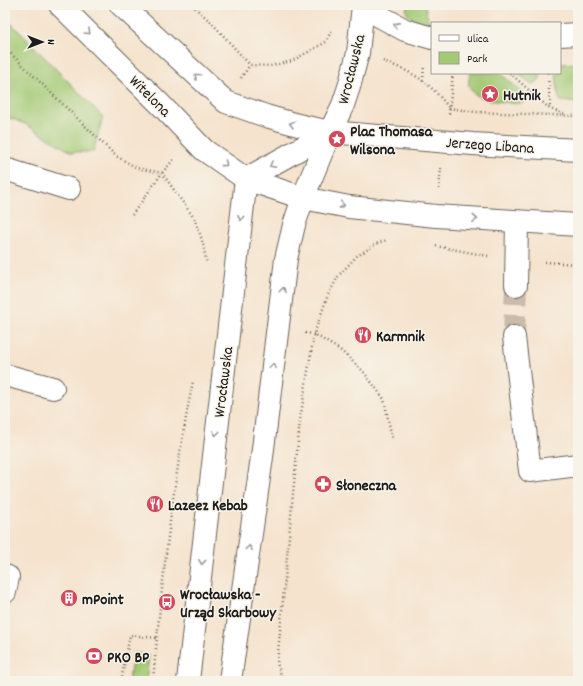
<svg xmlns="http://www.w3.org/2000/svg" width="583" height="686" viewBox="0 0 583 686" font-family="Dekko,sans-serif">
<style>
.green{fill:#a3c974;stroke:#607248}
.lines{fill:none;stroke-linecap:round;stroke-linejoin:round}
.minor-tunnel{stroke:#cabbaa;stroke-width:22;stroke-dasharray:22 11;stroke-linecap:butt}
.minor-casing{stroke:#68625a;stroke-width:24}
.major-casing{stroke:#68625a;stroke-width:24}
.path{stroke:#68625a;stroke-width:2.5;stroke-dasharray:1 3;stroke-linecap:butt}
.minor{stroke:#fff;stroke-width:22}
.major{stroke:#fff;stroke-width:22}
.oneway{stroke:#999}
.labels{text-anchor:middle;stroke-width:3;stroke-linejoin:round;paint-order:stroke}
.street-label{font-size:16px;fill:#1c1c1c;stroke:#f7f3e8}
.poi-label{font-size:16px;font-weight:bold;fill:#1c1c1c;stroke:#f7f3e8;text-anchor:start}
</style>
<rect width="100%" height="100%" fill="#f7f3e8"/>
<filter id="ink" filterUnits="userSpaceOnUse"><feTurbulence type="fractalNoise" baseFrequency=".025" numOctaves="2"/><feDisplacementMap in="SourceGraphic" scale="8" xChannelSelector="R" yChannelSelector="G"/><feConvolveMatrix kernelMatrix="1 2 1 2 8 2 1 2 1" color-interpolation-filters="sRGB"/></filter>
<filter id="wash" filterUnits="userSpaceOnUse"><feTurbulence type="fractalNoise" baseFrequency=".012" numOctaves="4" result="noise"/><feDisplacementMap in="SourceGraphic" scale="16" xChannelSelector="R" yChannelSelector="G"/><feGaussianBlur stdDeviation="0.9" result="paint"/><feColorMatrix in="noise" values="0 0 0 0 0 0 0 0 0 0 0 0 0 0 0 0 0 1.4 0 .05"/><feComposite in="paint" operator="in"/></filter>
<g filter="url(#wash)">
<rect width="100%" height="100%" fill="#f5e3cd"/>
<path class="green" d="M407,5H425L429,25L412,19L406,12Z
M5,17L103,117L93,152H71L25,124L5,116Z
M578,63V103L560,101L558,94L556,73H560V64Z
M471,73H498L502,75L527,96L526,101C521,105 511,103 505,102C489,101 460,96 471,73Z
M517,73H540V79L536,83L532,84Z
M134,653L149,656L146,681H128Z"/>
</g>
<g filter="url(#ink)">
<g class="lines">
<path class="minor-tunnel" d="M514,337L516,285"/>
<defs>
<path id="minor" d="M363,7L405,30L432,38
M560,35L578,34
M5,169L69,189
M516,285L517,222
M514,337L530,471L578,465
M5,375L53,388
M5,576L8,577L5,592
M188,681L246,179L330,132
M230,681L262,457L286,259L294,225L303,198L330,132L343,105L349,87L358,53L363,5"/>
<path id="major" d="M60,5L162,106L204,150L246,179L303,198L349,207L436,216L578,225
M121,5L226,102L266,116L298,125L330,132L473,144L578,150"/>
</defs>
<use href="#minor" class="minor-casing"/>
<use href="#major" class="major-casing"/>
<path class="path" d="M192,5L211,22L250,65L270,66L292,61L326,42L331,31
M5,48L116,156L137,168L162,173L194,218L202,240L207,264
M383,61C396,66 413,73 423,81C433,88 442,99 449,108
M510,73L550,109L564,114
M548,73L550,108
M241,78L250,65
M423,81L424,65
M449,108L476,112L578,116
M449,114L453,73
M439,189L441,168
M132,215L162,173L175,158
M436,246L488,256
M545,262L578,264
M305,333L314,334L340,350L363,371L384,399L392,438
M121,681L130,635L156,638
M153,681C162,581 173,480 193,381
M283,681L277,663L300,420L314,334L328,295L339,275L357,256L378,243L387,240"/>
<use href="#minor" class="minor"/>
<use href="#major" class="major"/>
</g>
<defs><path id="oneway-chevron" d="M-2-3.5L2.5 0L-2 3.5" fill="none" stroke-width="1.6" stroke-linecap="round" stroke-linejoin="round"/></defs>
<g class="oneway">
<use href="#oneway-chevron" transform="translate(396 25) rotate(-153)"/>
<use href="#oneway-chevron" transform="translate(88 32) rotate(45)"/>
<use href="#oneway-chevron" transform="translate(197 76) rotate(-137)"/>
<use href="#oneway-chevron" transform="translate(292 124) rotate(-165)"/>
<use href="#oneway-chevron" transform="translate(225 164) rotate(36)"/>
<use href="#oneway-chevron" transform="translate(272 165) rotate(151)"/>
<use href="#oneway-chevron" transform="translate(342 205) rotate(11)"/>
<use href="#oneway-chevron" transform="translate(241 218) rotate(96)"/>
<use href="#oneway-chevron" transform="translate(475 219) rotate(4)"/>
<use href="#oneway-chevron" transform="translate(283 290) rotate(-83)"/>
<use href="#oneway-chevron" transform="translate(273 366) rotate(-83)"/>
<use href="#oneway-chevron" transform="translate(216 433) rotate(97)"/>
<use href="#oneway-chevron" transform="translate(249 548) rotate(-82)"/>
<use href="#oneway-chevron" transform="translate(202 562) rotate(96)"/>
</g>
</g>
<defs>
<symbol id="sight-disc" viewBox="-11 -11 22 22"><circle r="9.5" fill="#d1495b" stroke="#f7f3e8"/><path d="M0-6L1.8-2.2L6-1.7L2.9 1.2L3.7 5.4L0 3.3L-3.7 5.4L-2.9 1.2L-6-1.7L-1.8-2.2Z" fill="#fff"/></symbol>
<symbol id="restaurant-disc" viewBox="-11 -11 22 22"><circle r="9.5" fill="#d1495b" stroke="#f7f3e8"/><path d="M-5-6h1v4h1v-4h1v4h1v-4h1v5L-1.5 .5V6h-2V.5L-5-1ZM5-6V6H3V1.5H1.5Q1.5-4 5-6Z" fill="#fff"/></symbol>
<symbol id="pharmacy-disc" viewBox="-11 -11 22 22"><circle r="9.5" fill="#d1495b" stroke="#f7f3e8"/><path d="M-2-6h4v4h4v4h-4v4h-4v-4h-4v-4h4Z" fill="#fff"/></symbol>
<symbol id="building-disc" viewBox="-11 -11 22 22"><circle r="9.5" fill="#d1495b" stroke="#f7f3e8"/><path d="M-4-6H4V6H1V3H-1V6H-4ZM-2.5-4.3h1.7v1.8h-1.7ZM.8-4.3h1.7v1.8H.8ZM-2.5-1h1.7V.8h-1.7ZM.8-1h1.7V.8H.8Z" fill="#fff"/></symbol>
<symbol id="bus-disc" viewBox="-11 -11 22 22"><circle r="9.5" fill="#d1495b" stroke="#f7f3e8"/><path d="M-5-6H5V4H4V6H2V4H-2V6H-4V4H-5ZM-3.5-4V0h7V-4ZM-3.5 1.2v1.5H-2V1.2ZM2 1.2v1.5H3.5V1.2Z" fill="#fff"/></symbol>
<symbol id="bank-disc" viewBox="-11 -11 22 22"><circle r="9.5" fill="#d1495b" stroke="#f7f3e8"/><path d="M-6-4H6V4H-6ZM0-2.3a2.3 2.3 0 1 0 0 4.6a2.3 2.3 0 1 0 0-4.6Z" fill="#fff"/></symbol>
</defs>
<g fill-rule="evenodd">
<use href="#sight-disc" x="480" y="84" width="20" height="20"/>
<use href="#sight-disc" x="327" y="129" width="20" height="20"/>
<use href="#restaurant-disc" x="353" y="325" width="20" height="20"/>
<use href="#pharmacy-disc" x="313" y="474" width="20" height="20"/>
<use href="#restaurant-disc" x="145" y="494" width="20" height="20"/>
<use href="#building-disc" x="59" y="588" width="20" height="20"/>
<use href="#bus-disc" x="157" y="592" width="20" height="20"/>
<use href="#bank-disc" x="84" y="646" width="20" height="20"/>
</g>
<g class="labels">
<g class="street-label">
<text transform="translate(350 69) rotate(-76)" y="6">Wrocławska</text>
<text transform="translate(151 95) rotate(45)" y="6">Witelona</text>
<text transform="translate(490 144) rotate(4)" y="6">Jerzego Libana</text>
<text transform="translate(222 382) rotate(-83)" y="6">Wrocławska</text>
</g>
<g class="poi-label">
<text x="503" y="100">Hutnik</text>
<text x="350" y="136">Plac Thomasa<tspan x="350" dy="18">Wilsona</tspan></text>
<text x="376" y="341">Karmnik</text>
<text x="336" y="490">Słoneczna</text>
<text x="168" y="510">Lazeez Kebab</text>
<text x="180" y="599">Wrocławska -<tspan x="180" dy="18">Urząd Skarbowy</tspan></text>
<text x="82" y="604">mPoint</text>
<text x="107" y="662">PKO BP</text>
</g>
</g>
<rect width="583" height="686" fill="none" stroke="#f7f3e8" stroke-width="20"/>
<rect x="431" y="22" width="130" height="52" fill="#f7f3e8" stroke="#9f9d96"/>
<rect x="439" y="35" width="20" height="6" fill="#ffffff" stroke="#9f9d96"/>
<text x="467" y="42" font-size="12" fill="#1c1c1c">Ulica</text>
<rect x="439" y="52" width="20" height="12" fill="#a3c974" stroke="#9f9d96"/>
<text x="467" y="62" font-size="12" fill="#1c1c1c">Park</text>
<g transform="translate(42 42) rotate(90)" stroke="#f7f3e8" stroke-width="3" paint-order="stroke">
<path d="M0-3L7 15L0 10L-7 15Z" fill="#1c1c1c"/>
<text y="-6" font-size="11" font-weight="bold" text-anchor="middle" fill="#1c1c1c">N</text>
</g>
</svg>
